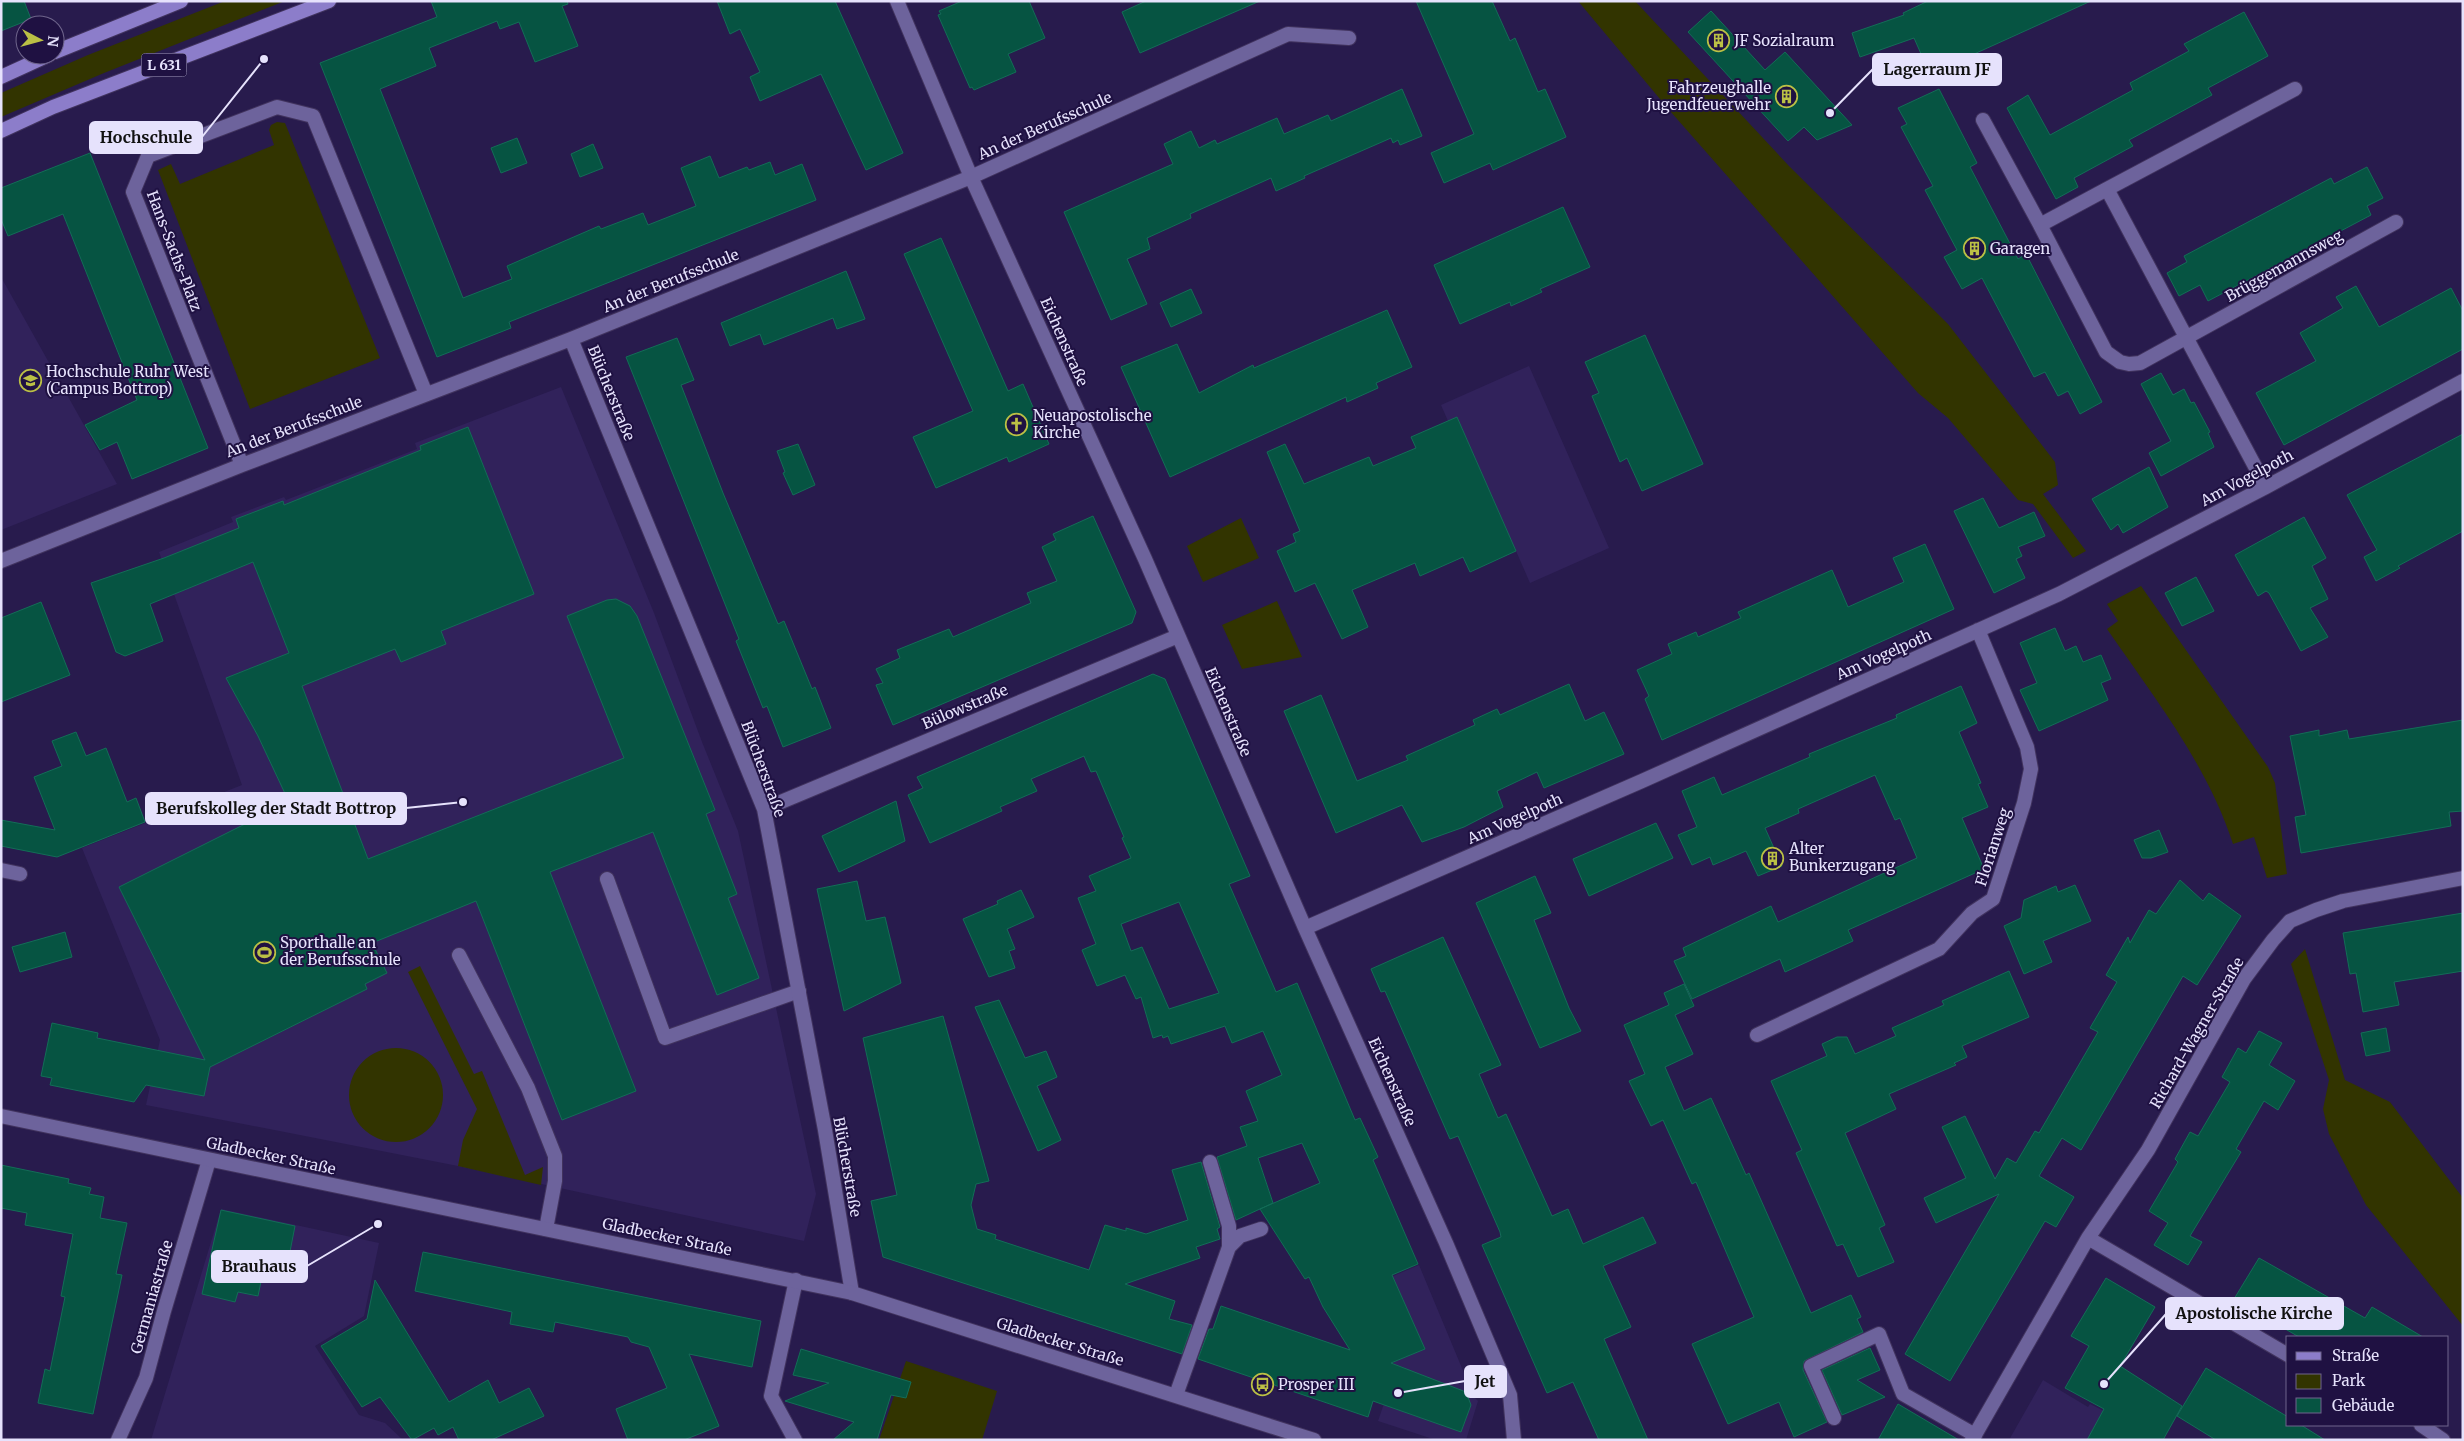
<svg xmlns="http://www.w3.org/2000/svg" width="2464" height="1441" viewBox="0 0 2464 1441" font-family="Merriweather,serif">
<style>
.built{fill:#31225b}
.green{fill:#323400}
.building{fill:#065442;stroke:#136d57;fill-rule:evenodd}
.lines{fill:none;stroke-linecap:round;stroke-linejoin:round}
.service-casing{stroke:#41335e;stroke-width:16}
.minor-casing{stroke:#41335e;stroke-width:16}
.secondary-casing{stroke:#41335e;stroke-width:16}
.primary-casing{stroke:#41335e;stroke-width:16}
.service{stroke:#6d639c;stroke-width:14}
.minor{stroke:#6d639c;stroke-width:14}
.secondary{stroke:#6d639c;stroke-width:14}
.primary{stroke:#8c7dca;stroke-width:14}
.labels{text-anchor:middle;stroke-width:4;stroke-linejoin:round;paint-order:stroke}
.shield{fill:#1f1142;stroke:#aaa3c4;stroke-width:1}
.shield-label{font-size:14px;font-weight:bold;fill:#e6e2fc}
.poi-label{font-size:15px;fill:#e6e2fc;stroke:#1f1142;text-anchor:start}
.street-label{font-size:15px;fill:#e6e2fc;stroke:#1f1142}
.leader{fill:none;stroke:#e6e2fc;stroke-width:2}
.callout-dot{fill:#e6e2fc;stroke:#1f1142;stroke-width:2}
.callout{fill:#e6e2fc;stroke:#e6e2fc;stroke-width:2}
.callout-label{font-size:16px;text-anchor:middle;font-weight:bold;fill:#111}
</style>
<rect width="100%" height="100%" fill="#281b4d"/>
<path class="built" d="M1,277L117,484L1,530Z
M1529,366L1609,548L1530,583L1516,551L1470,572L1463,557L1420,576L1373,467L1416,448L1411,437L1448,421L1441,405Z
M561,387L654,613L702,742L738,831L816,1194L804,1241L458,1166L146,1105L160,1040L82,848L242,785L159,552L233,522L231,517L284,497L286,500L417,449L415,443Z
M221,1209L379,1243L364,1316L315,1346L359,1415L385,1423L403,1440H151Z
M1419,1265L1474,1397L1478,1401L1466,1440H1436L1378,1421L1396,1369L1363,1289Z
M2043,1380L2088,1407L2090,1404L2142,1430L2137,1440H2009Z"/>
<path class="green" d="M225,1H285L104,73L1,117V93L88,55Z
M1578,1H1635L1789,166L1948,324L2055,462L2058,485L2043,494L2086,551L2073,558L2033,504L2018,500L1948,418L1918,393L1670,111Z
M277,122L285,123L380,358L250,409L158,170L171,164L180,184L274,145L269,130L271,125Z
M1241,518L1259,558L1203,582L1187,546Z
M2141,586L2268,767L2275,783L2287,874L2267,878L2254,837L2233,844C2208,766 2154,697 2107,629L2118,621L2107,604Z
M1277,601L1302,657L1242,669L1222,625Z
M2305,949L2345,1080L2390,1102L2463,1198V1326L2366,1205L2329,1134L2323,1109L2329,1080L2291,964Z
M420,966L474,1074L482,1071L525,1175L543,1167L541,1185L458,1166L463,1140L477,1109L408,972Z
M349 1095a47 47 0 1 1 94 0a47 47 0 1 1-94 0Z
M906,1361L997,1391L982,1440H879Z"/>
<path class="building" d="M1,1H24L31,19L1,31Z
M431,1H567L568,4L562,6L578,46L535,62L519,22L500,29L497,21L429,48L436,66L380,89L463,298L512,279L507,266L599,226L601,229L643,213L648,225L696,206L681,168L710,156L719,178L747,167L749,170L770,162L775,175L802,164L816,200L509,322L511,328L437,357L320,63L437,17Z
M717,1H835L903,153L866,170L821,74L760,101L750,77L760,72L740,29L730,34Z
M962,1H1029L1045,38L1008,54L1016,72L974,90L972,87L970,88L938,15L941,14L939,11Z
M1146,1H1260L1140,53L1122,12Z
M1416,1H1492L1510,41L1515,38L1538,92L1545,89L1566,137L1493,170L1490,163L1444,183L1431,153L1474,134Z
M1928,1H2091L1930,74L1914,38L1860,57L1852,33L1904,15L1903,13Z
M1711,11L1765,70L1785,52L1852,125L1817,140L1804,127L1788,141L1688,32Z
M2244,12L2268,56L2208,88L2212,95L2129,140L2133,146L2074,178L2078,187L2056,199L2007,108L2028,95L2050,135L2133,90L2130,83L2189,51L2184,44Z
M1402,89L1422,136L1400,145L1398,140L1393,143L1391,138L1304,176L1305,178L1276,191L1271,178L1190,214L1191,218L1147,238L1150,249L1127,259L1147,304L1111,320L1064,212L1173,164L1164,144L1191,131L1199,148L1215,140L1217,144L1277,118L1284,134L1328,115L1331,121Z
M1939,89L1977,163L1970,167L2018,259L2026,254L2102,402L2080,414L2068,391L2058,396L2045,372L2034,377L1982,278L1962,289L1944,257L1957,250L1925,190L1933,186L1901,127L1907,124L1898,108Z
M517,138L527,163L501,173L491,148Z
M593,144L603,168L580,177L571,154Z
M90,153L208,448L132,479L117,442L100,450L85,425L137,400L63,214L8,236L1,219V188Z
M2367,167L2383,198L2367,206L2371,215L2208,301L2200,285L2179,296L2167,273L2187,262L2184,256L2331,178L2334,184Z
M1563,207L1590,267L1540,289L1542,292L1511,306L1510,302L1460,324L1434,265Z
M941,238L1008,391L1023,384L1049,444L1009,462L1007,457L936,488L913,437L973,411L904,254Z
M846,271L865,319L837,329L833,318L764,345L760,334L730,346L721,323Z
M2356,286L2379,327L2451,288L2463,311V349L2284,445L2256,393L2316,361L2300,333L2343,308L2336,297Z
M1191,289L1202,313L1171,327L1160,303Z
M1387,310L1412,367L1376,383L1378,388L1347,402L1346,397L1170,477L1121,367L1177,344L1199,393L1253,365L1254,368Z
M1645,335L1703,464L1642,491L1627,458L1620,462L1592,396L1599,393L1585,362Z
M677,338L694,380L681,385L723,493L778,624L784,621L812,689L815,687L831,728L783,747L767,706L763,708L736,641L739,639L626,357Z
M2161,373L2173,395L2184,389L2191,403L2194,402L2210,432L2208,433L2214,447L2161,476L2149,453L2171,441L2141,384Z
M1457,417L1516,551L1470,572L1463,557L1420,576L1415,563L1352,590L1368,627L1342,639L1315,583L1295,592L1277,551L1296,542L1293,534L1300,531L1267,452L1285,444L1304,484L1369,457L1373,466L1416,448L1411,437Z
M468,427L534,594L441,631L446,644L401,662L395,649L302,686L368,859L624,758L567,616L607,600L616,599L630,606L637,616L715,810L706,814L737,894L728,898L759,978L717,995L653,832L550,872L636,1091L562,1120L476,901L372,943L387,973L365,984L367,989L210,1067L204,1096L146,1085L134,1102L50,1085L52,1078L41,1076L52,1023L98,1033L97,1038L205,1060L119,887L289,802L258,736L226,678L289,653L253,562L150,604L163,641L125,656L116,652L91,583L164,558L239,528L236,519L283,501L284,505L421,450L420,446Z
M2463,434V531L2398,566L2400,568L2376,581L2364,557L2377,550L2347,495Z
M798,444L815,485L793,495L783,473L785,472L777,451Z
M2149,467L2168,507L2123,533L2118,524L2111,530L2092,499Z
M1983,498L1999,528L2034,512L2045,536L2018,547L2022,556L2016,559L2025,578L1994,593L1954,511Z
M1093,516L1136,612L1132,623L893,725L876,685L883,683L876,669L900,658L897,650L949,629L953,637L1031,603L1027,593L1057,581L1042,547L1056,540L1053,534Z
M2304,517L2326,558L2312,566L2328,599L2310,608L2328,637L2301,651L2269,593L2266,591L2258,596L2235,555Z
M1925,544L1954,609L1662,740L1645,699L1649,696L1637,670L1672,654L1668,644L1696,632L1698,637L1741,618L1738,612L1832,570L1848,607L1904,582L1893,558Z
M2196,577L2214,611L2182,626L2165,593Z
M41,602L70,675L1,702V618Z
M2055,628L2065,651L2076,646L2083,662L2101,655L2111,679L2101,683L2108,700L2039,731L2020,690L2037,683L2020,643Z
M1153,674L1165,679L1250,876L1229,884L1276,992L1297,983L1355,1120L1360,1118L1378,1157L1373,1160L1418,1264L1392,1275L1425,1349L1391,1363L1466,1392L1471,1405L1461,1432L1373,1401L1368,1417L1198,1359L1209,1329H1213L1221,1306L1350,1350L1323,1307L1309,1277L1305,1279L1260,1209L1320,1183L1302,1143L1258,1158L1273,1203L1236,1220L1217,1157L1247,1146L1240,1127L1258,1121L1246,1091L1282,1075L1263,1031L1232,1043L1225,1026L1171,1044L1168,1036L1163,1038L1162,1035L1153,1038L1141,997L1136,999L1125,975L1097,986L1082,950L1096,944L1078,898L1096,891L1089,876L1131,858L1122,838L1124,837L1096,771L1091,772L1084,756L1031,779L1037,791L1000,807L1002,811L930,843L908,795L923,788L917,777ZM1179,902L1219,993L1169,1009L1142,947L1131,951L1121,924Z
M1569,684L1585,721L1604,712L1624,754L1544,788L1537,772L1497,791L1503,807L1464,827L1422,842L1402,805L1336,833L1284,711L1321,695L1357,781L1408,760L1406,756L1475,725L1473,720L1486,714L1497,709L1500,715Z
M1961,686L1977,723L1959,732L1981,783L1978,784L1988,807L1962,818L1984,869L1848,930L1853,941L1785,972L1780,959L1692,999L1674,961L1686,956L1683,948L1771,906L1778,922L1917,858L1900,818L1895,820L1875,775L1798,809L1799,813L1765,828L1782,866L1758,876L1746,851L1713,865L1710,857L1692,865L1678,835L1697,827L1682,791L1714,777L1722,795L1810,757L1809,754L1897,718L1896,715Z
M2463,720V811L2449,812L2451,826L2301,853L2295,817L2306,815L2290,736L2319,730V736L2347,730L2349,739Z
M76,732L86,756L106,748L127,802L136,798L145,822L57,857L1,846V820L55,830L34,777L62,766L52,741Z
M896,801L905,841L839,872L822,836Z
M1656,823L1673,858L1589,896L1573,859Z
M2159,830L2168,852L2151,858H2142L2134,840Z
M1535,876L1551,913L1534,920L1569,1008L1581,1031L1540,1048L1476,903Z
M2180,880L2203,901L2209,893L2241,916L2197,985L2183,976L2081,1150L2062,1138L2039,1176L2074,1197L2056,1227L2045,1221L1950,1381L1905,1354L1999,1194L1936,1223L1924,1198L1966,1178L1942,1127L1965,1116L1995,1179L2007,1158L2016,1163L2035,1131L2039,1133L2098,1032L2090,1028L2117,982L2106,975L2128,937L2130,943L2149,910L2156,914Z
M857,881L866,921L885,917L901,983L844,1011L817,889Z
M2075,885L2091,921L2043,941L2052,962L2024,974L2004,926L2021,918L2024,900L2056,886L2058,892Z
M1021,890L1034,917L1007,929L1015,949L1009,951L1015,968L989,977L963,919L998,904L997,901Z
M2463,913V971L2394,982L2399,1005L2363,1012L2356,973L2350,974L2343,933Z
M65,932L72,957L20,972L12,947Z
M1443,937L1501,1065L1479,1074L1498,1118L1506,1114L1552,1216L1568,1209L1583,1244L1643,1217L1656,1243L1603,1266L1631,1327L1604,1339L1648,1440H1599L1573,1382L1547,1393L1482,1245L1501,1237L1500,1232L1458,1136L1450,1139L1385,991L1381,992L1371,969Z
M2009,971L2029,1017L1962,1046L1967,1057L1954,1063L1956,1065L1889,1094L1896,1109L1845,1133L1885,1225L1879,1228L1894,1262L1858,1277L1843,1244L1837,1246L1796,1153L1802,1150L1771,1081L1827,1056L1822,1044L1837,1037H1847L1855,1054L1896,1036L1892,1028L1944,1005L1942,1001Z
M1684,984L1694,1006L1675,1015L1693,1054L1665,1067L1684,1111L1711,1098L1746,1175L1749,1173L1811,1313L1851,1295L1861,1317L1857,1319L1863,1332L1804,1361L1803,1370L1827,1422L1794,1437L1779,1402L1728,1424L1692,1344L1754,1317L1696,1182L1692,1184L1663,1120L1651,1126L1629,1081L1645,1074L1624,1025L1669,1005L1664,993Z
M999,1000L1025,1058L1046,1051L1057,1077L1037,1086L1061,1140L1038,1151L975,1007Z
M943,1016L989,1181L976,1184L971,1205L977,1229L996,1235L995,1239L1089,1270L1105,1225L1126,1231V1228L1146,1234L1188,1220L1172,1170L1201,1162L1220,1227L1217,1229L1220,1239L1196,1247L1200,1258L1125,1284L1175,1301L1169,1319L1192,1325L1182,1354L883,1257L871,1201L897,1195L863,1038Z
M2386,1028L2390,1051L2366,1056L2361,1033Z
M2259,1031L2282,1043L2269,1065L2295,1081L2278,1110L2264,1101L2236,1149L2241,1152L2190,1236L2202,1242L2188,1265L2154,1245L2168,1223L2149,1211L2178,1162L2175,1159L2190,1132L2198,1136L2230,1082L2222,1077L2238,1048L2246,1053Z
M1,1165L69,1179L68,1183L91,1188L89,1194L104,1197L100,1218L127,1223L116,1274L122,1275L93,1414L38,1403L45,1369L50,1371L65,1297L61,1296L73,1234L25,1225L27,1213L1,1208Z
M221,1210L295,1226L286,1272L264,1267L258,1296L238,1292L235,1302L202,1294Z
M423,1252L761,1321L752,1367L689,1354L719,1426L684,1440H628L616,1409L667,1388L649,1347L631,1342L628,1337L555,1322L553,1332L510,1324L512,1312L415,1291Z
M2259,1258L2365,1318L2372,1307L2423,1337H2299L2234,1299Z
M2106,1278L2155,1307L2120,1366L2182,1406L2163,1440H2087L2104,1409L2065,1388L2089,1346L2071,1336Z
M375,1280L449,1402L488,1380L499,1403L529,1388L544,1416L491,1440H459L453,1427L438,1435L434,1428L412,1440L380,1397L362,1407L321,1346L367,1319Z
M1870,1348L1880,1370L1857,1380L1885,1397L1842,1415L1822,1370Z
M801,1349L911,1382L906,1398L891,1395L877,1440H833L854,1422L785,1401L829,1383L793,1375Z
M2206,1368L2288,1417V1425H2301L2325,1440H2216L2177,1416Z
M1898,1404L1959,1440H1878Z"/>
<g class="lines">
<defs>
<path id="service" d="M1,870L20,874
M607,879L665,1038L799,991
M459,955L528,1088L555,1156V1181L546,1229
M1229,1247L1240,1236L1261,1229
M1176,1395L1229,1247V1226L1210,1162
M1834,1418L1811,1366L1879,1334L1903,1394L1975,1435
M795,1440L771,1396L796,1280"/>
<path id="minor" d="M897,1L971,177L1145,559L1305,928L1446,1243L1510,1395L1514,1440
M1983,120L2040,225
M2107,189L2040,225L2106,352L2120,362L2129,364L2140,363L2396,222
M571,339L764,809L825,1130L852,1293
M242,465L133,192L148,156L277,107L313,116L426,394
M2266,487L2107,189L2295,89
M1,561L242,465L571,339L971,177L1288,34L1349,38
M764,809L1178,636
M1305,928L1642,781L2059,594L2266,487L2463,381
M1757,1035L1939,949L1972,913L1993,899L2024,803L2031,769L2027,747L1978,630
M2088,1238L2288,1355
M2421,1425L2443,1440
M118,1440L146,1378L164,1311L209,1160
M1972,1440L2088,1238L2148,1150L2244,979L2273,940L2290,921L2316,910L2343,901L2463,878"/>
<path id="secondary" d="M1,1116L852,1293L1314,1440"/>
<path id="primary" d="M55,52L181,1
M1,77L49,55
M1,131L53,107L329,1"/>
</defs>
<use href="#service" class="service-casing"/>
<use href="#minor" class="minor-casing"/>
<use href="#secondary" class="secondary-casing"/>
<use href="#primary" class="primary-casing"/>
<use href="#service" class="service"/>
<use href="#minor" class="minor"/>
<use href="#secondary" class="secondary"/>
<use href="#primary" class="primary"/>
</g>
<defs>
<symbol id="building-ring" viewBox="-11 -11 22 22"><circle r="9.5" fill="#1f1142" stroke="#bbc045" stroke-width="1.5"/><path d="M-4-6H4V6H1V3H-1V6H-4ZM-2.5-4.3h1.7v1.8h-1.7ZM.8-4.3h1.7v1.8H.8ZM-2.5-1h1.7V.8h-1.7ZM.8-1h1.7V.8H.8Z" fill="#bbc045"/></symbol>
<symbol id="university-ring" viewBox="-11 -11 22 22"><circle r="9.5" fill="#1f1142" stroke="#bbc045" stroke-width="1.5"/><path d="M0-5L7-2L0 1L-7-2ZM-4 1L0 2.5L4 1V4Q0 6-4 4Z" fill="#bbc045"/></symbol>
<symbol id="church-ring" viewBox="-11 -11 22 22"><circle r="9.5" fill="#1f1142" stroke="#bbc045" stroke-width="1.5"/><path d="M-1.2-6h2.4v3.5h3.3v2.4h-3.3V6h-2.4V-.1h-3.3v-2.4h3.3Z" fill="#bbc045"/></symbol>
<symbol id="stadium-ring" viewBox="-11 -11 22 22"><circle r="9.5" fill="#1f1142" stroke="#bbc045" stroke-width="1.5"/><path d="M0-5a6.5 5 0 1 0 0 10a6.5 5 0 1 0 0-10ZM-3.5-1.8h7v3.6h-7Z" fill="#bbc045"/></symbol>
<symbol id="bus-ring" viewBox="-11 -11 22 22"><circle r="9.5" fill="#1f1142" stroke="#bbc045" stroke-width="1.5"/><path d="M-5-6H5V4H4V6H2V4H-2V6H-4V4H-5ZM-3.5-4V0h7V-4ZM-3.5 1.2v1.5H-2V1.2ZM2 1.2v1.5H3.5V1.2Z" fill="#bbc045"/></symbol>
</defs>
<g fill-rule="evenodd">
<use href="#building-ring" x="1706" y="28" width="25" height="25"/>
<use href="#building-ring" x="1774" y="84" width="25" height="25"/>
<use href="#building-ring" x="1962" y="236" width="25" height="25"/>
<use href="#university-ring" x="18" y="368" width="25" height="25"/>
<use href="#church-ring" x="1004" y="412" width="25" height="25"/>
<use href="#building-ring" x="1760" y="846" width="25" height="25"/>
<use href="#stadium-ring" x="252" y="940" width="25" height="25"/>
<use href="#bus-ring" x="1250" y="1372" width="25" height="25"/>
</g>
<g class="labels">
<rect class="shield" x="141.5" y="53.5" width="45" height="23" rx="4"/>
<g class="shield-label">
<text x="164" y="70">L 631</text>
</g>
<g class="poi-label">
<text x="1734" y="46">JF Sozialraum</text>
<text x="1771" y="93" text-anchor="end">Fahrzeughalle<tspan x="1771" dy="17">Jugendfeuerwehr</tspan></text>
<text x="1990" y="254">Garagen</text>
<text x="46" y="377">Hochschule Ruhr West<tspan x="46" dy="17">(Campus Bottrop)</tspan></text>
<text x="1033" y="421">Neuapostolische<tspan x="1033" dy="17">Kirche</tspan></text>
<text x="1789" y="854">Alter<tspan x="1789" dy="17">Bunkerzugang</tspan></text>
<text x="280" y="948">Sporthalle an<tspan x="280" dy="17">der Berufsschule</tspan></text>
<text x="1278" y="1390">Prosper III</text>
</g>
<g class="street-label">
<text transform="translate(1045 126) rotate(-24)" y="5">An der Berufsschule</text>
<text transform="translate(174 251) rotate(69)" y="5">Hans-Sachs-Platz</text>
<text transform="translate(2284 266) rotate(-29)" y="5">Brüggemannsweg</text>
<text transform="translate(671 281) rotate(-22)" y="5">An der Berufsschule</text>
<text transform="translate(1064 342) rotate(66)" y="5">Eichenstraße</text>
<text transform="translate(611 393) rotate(68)" y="5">Blücherstraße</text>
<text transform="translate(294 427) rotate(-21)" y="5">An der Berufsschule</text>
<text transform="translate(2247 478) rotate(-28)" y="5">Am Vogelpoth</text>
<text transform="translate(1884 655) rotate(-24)" y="5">Am Vogelpoth</text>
<text transform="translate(965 707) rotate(-23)" y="5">Bülowstraße</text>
<text transform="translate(1228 712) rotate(67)" y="5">Eichenstraße</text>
<text transform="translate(763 769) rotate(70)" y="5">Blücherstraße</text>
<text transform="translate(1515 819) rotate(-24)" y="5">Am Vogelpoth</text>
<text transform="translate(1993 847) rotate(-72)" y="5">Florianweg</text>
<text transform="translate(2197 1033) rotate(-60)" y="5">Richard-Wagner-Straße</text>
<text transform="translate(1392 1082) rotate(66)" y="5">Eichenstraße</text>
<text transform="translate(271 1156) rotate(12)" y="5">Gladbecker Straße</text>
<text transform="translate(847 1167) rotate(80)" y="5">Blücherstraße</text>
<text transform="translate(667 1237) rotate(12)" y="5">Gladbecker Straße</text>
<text transform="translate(152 1297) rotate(-74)" y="5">Germaniastraße</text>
<text transform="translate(1060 1342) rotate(17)" y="5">Gladbecker Straße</text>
</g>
</g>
<path class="leader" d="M1830 113L1873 69M264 59L202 137M463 802L406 808M378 1224L307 1266M2104 1384L2166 1314M1398 1393L1465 1381"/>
<g class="callout-dot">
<circle cx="1830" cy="113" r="5"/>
<circle cx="264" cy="59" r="5"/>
<circle cx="463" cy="802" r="5"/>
<circle cx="378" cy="1224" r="5"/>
<circle cx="2104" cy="1384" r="5"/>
<circle cx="1398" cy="1393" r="5"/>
</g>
<g class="callout">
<rect x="1873" y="54" width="128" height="31" rx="5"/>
<rect x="90" y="122" width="112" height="31" rx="5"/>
<rect x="146" y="793" width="260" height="31" rx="5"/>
<rect x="212" y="1251" width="95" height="31" rx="5"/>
<rect x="2166" y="1298" width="177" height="31" rx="5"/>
<rect x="1465" y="1366" width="41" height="31" rx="5"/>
</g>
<g class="callout-label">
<text x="1937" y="75">Lagerraum JF</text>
<text x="146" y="143">Hochschule</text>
<text x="276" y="814">Berufskolleg der Stadt Bottrop</text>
<text x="259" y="1272">Brauhaus</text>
<text x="2254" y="1319">Apostolische Kirche</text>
<text x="1485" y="1387">Jet</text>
</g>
<rect width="2464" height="1441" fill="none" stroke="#e6e2fc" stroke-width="5"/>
<rect x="2286" y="1336" width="162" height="90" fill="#1f1142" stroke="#6f658c"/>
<rect x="2296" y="1352" width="25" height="8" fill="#8c7dca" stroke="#6f658c"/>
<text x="2332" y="1361" font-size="15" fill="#e6e2fc">Straße</text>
<rect x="2296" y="1374" width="25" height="15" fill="#323400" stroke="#6f658c"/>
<text x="2332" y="1386" font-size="15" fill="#e6e2fc">Park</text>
<rect x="2296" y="1398" width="25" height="15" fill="#065442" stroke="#6f658c"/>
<text x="2332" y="1411" font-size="15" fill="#e6e2fc">Gebäude</text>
<g transform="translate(40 40) rotate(96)"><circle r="24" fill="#1f1142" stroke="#6f658c"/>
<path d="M0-4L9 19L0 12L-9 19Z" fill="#bbc045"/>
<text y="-8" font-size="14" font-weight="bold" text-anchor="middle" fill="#e6e2fc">N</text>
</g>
</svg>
